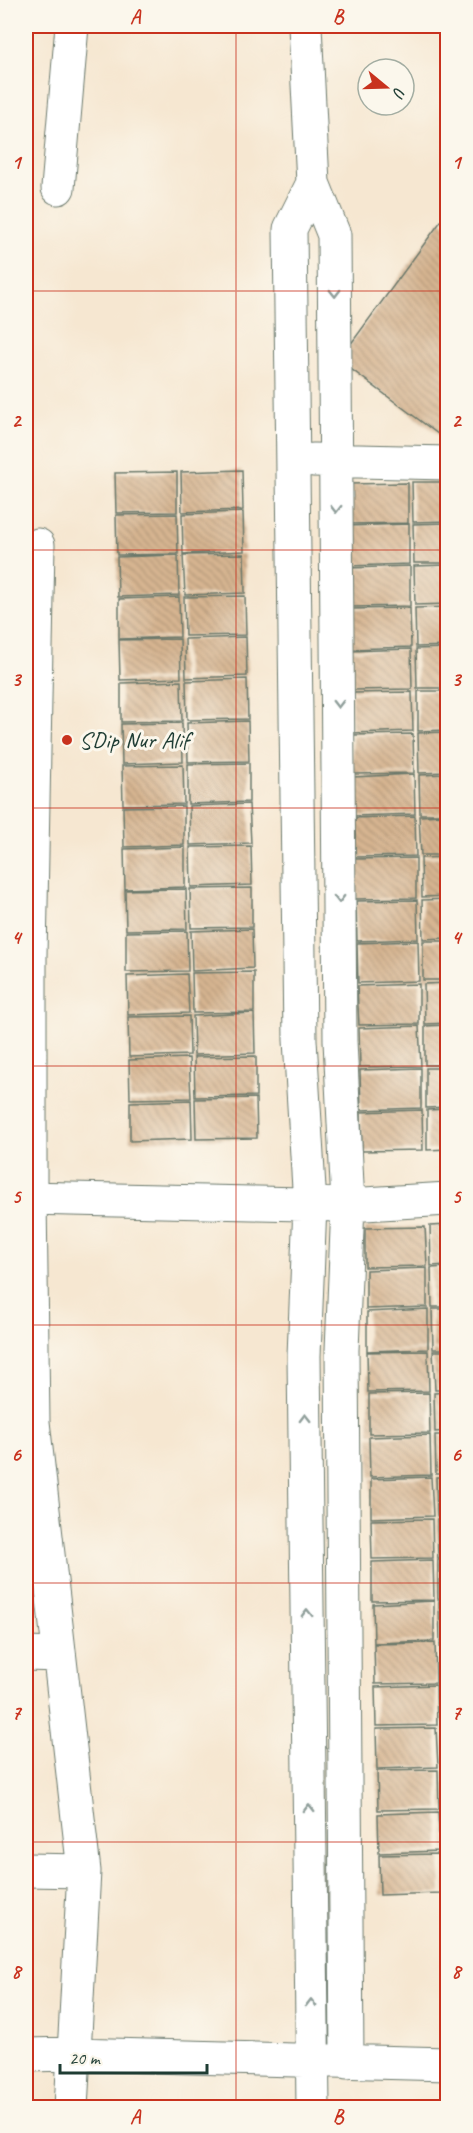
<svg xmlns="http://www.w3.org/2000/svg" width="473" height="2133" viewBox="0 0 473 2133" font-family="Caveat,sans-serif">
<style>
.building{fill:url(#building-back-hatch)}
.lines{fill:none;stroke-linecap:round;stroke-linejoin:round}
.minor-casing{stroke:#6a786b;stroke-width:35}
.minor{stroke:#fff;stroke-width:33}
.oneway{stroke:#8f9e9a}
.grid{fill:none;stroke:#c8321e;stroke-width:1.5;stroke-opacity:0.55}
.poi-dot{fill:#c8321e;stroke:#fbf7ec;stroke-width:2}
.labels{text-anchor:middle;stroke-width:6;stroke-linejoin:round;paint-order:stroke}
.poi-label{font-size:24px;fill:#1f3d34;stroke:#fbf7ec;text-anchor:start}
.neatline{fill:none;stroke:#c8321e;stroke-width:2}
.grid-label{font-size:20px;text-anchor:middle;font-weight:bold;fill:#c8321e}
</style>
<defs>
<pattern id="building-back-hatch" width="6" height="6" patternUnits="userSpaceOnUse" patternTransform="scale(1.5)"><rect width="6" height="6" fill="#d7b591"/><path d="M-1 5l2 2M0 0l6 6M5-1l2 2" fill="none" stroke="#ae9477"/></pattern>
</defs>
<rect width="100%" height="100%" fill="#fbf7ec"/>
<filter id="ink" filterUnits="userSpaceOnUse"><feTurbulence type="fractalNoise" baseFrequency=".0167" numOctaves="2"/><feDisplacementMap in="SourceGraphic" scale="12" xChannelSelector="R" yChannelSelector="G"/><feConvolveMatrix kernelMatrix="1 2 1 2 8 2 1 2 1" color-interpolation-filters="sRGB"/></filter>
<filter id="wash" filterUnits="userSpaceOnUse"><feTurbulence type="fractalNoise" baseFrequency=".008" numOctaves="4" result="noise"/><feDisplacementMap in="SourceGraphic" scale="24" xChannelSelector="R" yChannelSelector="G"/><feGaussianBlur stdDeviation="1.35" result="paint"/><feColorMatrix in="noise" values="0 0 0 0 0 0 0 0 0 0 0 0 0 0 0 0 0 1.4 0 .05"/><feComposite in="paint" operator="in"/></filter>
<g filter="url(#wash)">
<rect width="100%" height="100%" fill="#f6e7d1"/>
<g id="blocks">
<path class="building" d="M441,221L448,226V437L446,440L339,360Z
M242,470L243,510L182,512L181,472Z
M177,472V512L116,513L115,473Z
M412,482H448V521L413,522Z
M408,483V523L347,524V484Z
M243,512L244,551L183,554L182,514Z
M177,514L178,554L117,555L116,515Z
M448,523V563H414L413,524Z
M409,524V564L348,566L347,526Z
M244,554L245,593L185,595L183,555Z
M178,555L179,595L118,597L117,557Z
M448,565V604L415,605L414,566Z
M410,566V606L349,607V568Z
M245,596L246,635L185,636L184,597Z
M179,597L180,637L119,639V599Z
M448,607V646L416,647L415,608Z
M410,608L411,647L350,649L349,609Z
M246,637L247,676L186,678L185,639Z
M180,639L181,678L120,680L119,640Z
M448,648V688H417L416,649Z
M411,649L412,689L352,690L350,651Z
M247,679L248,719L187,720L186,681Z
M181,681L182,721L121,722V683Z
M418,691H448V730L418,731Z
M412,692L413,731L352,733L351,693Z
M248,721L249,761L188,762L187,723Z
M182,723L183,762L122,764L121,724Z
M448,732V772L419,773L418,733Z
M413,734L414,773L353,774L352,735Z
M249,763V802L188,804V764Z
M183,765L184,804L123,805L122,766Z
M414,774L415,814L354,816L353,777Z
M448,774V814H420L419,775Z
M249,804L251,843L190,845L189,806Z
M184,806V845L124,847L123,807Z
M448,815V855H421L419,816Z
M415,816L416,856L354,857V818Z
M251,846L252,885L191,887L190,847Z
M185,847V887L125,889L124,849Z
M448,857V896L422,897L421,858Z
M416,858V898L355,899V859Z
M252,888V927L191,928L190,889Z
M186,889L187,929L126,930L125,890Z
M448,899V938L423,939L422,900Z
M417,900L418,939L357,941L356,901Z
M252,929L253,968L192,971L191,931Z
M187,931L188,971L126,972V932Z
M418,941L419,981L358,983L357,943Z
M423,941H448V980H423Z
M254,972V1012L193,1013L192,973Z
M187,974L189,1013L128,1015L127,976Z
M448,983V1023L425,1024L424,984Z
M419,984V1024L359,1025L357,986Z
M254,1013L255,1053L194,1055L193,1016Z
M189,1016L190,1055L129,1057L128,1017Z
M448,1025V1065H425V1026Z
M419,1026L421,1066L360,1067L359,1028Z
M256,1056V1096L195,1097L194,1057Z
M189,1058L191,1098L130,1099L129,1060Z
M421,1068V1108L361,1110L360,1070Z
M426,1068H448V1107L426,1108Z
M256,1098L257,1138L196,1139L195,1099Z
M191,1100L192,1139L130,1141V1102Z
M448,1109V1149L427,1150V1110Z
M422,1110L423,1150L362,1151L361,1112Z
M448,1225V1265L431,1266L430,1226Z
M425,1227L427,1266L365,1267V1228Z
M448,1267V1307H432L431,1268Z
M427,1268V1307L366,1309V1270Z
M428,1309V1349L367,1351V1312Z
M432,1309H448V1349H433Z
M428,1351L429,1391L368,1392L367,1352Z
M433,1351H448V1390H435Z
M448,1392V1431L435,1432L434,1393Z
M429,1393L430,1433L369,1434V1394Z
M430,1435L431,1475L370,1477L369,1437Z
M435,1435H448V1474H436Z
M431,1477L433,1516L371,1518V1479Z
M436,1477H448V1516H437Z
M448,1518V1558H438L437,1519Z
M432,1519L433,1558L372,1559L371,1520Z
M448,1559V1599H438V1560Z
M433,1560L434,1600L372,1601V1562Z
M434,1601V1641L374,1643L373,1604Z
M439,1601H448V1641H440Z
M435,1643L436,1683L375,1684L374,1644Z
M440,1643H448V1682H441Z
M436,1685L437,1725L376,1726L375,1687Z
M441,1685H448V1724H441Z
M436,1728L438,1767L377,1769L376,1729Z
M442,1728H448V1767H443Z
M438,1770L439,1809L378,1810L377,1771Z
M443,1770H448V1809H443Z
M438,1812L440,1851L379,1853L378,1814Z
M444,1812H448V1851H445Z
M440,1854L441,1893L380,1895L379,1855Z
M445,1854H448V1893H445Z"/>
</g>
</g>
<g filter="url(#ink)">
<use href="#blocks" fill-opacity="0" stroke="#6a786b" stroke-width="1.5"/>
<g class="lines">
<defs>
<path id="minor" d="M305,26L313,183L334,235L340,1041L348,1205L342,1350L347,2062
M58,188L72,26
M313,460L448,463
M38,545L30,956V1198L33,1422L84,1871L71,2108
M26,1198L348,1205L448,1199
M26,1654L59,1655
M26,1870L84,1871
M26,2055L73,2054L448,2064
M313,2108L304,1356L310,1205L300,1040L290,229L313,183"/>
</defs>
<use href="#minor" class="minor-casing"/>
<use href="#minor" class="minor"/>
</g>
<defs><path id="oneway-chevron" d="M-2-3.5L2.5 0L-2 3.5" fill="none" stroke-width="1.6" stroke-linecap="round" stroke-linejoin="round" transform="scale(1.5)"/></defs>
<g class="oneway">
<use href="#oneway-chevron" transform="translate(335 293) rotate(89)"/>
<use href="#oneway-chevron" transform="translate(336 509) rotate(90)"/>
<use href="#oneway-chevron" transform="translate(338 704) rotate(90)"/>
<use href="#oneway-chevron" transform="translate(339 899) rotate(90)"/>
<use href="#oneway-chevron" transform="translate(305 1418) rotate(-91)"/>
<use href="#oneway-chevron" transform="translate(307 1613) rotate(-91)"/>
<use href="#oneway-chevron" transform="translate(309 1808) rotate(-91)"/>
<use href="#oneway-chevron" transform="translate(311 2003) rotate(-91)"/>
</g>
</g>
<path class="grid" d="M236,26V2108M26,291H448M26,550H448M26,808H448M26,1066H448M26,1325H448M26,1583H448M26,1842H448"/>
<circle class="poi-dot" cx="67" cy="740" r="6"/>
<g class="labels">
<g class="poi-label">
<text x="79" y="748">SDip Nur Alif</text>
</g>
</g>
<rect width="473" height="2133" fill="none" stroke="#fbf7ec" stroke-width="66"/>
<g transform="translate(386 87) rotate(109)"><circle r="28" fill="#fbf7ec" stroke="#a3ada2" stroke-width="1.5"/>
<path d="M0-4.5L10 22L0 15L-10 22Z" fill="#c8321e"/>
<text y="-9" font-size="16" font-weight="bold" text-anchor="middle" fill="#1f3d34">U</text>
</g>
<path d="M60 2064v9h147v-9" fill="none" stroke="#1f3d34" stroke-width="3"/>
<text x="69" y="2064" font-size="18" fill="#1f3d34" stroke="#fbf7ec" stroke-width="4.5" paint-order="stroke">20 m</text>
<rect x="33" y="33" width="407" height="2067" class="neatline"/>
<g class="grid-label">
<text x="135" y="23">A</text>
<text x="338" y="23">B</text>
<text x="16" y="169">1</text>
<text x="456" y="169">1</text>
<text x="16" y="427">2</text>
<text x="456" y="427">2</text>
<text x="16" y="686">3</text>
<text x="456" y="686">3</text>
<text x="16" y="944">4</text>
<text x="456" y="944">4</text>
<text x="16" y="1203">5</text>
<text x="456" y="1203">5</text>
<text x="16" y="1461">6</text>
<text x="456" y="1461">6</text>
<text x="16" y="1719">7</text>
<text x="456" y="1719">7</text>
<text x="16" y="1978">8</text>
<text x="456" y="1978">8</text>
<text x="135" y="2123">A</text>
<text x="338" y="2123">B</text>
</g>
</svg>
